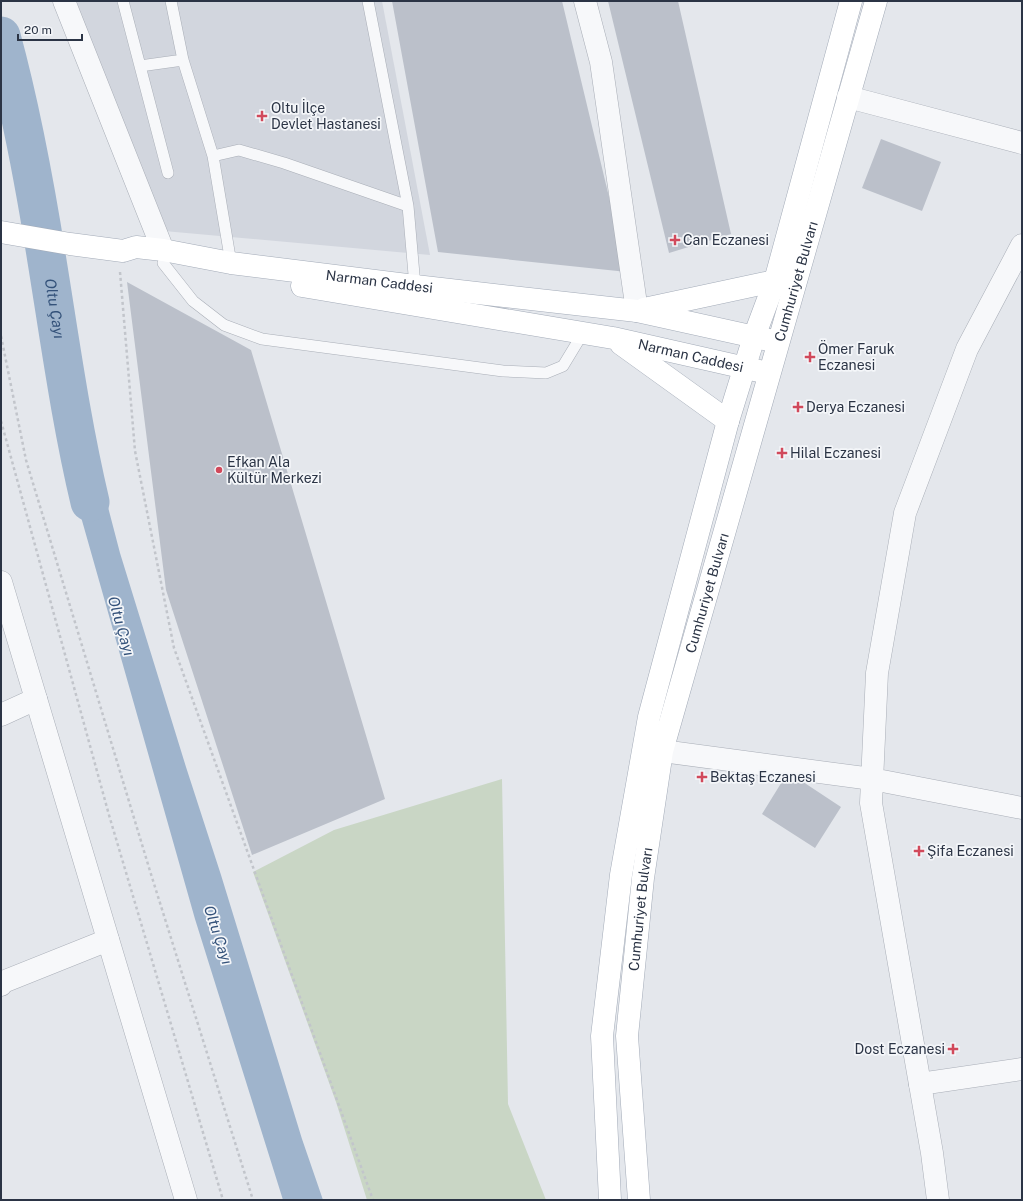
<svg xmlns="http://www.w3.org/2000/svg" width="1023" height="1201" viewBox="0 0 1023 1201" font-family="'Public Sans',sans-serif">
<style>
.built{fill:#d2d6de}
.green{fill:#c9d6c5}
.water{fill:#9fb4cc}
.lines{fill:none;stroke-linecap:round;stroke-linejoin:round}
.river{stroke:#9fb4cc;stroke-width:39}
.building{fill:#bbc0ca}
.service-casing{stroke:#a9aeb7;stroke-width:12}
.minor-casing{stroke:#a9aeb7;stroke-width:23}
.tertiary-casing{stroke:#a9aeb7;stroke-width:23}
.primary-casing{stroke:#a3abb8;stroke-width:23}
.path{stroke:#c2c5cb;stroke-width:2.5;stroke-dasharray:3 3;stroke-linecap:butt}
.service{stroke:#f7f8fa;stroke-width:11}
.minor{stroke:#f7f8fa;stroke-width:22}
.tertiary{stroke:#f7f8fa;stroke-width:22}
.primary{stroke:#fff;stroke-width:22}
.poi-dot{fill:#d1495b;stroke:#f4f6f9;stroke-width:1.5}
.labels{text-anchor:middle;stroke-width:3.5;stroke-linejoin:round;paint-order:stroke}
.poi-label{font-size:14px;fill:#2b3445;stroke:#f4f6f9;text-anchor:start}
.street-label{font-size:14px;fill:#2b3445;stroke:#f4f6f9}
.water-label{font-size:15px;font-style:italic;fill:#34527a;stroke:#f4f6f9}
</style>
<rect width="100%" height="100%" fill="#e4e7ec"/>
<path class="built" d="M76,1H382L430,255L164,231Z"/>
<path class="green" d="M502,779L508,1104L546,1200H367L336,1102L253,872L334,830Z"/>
<path class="water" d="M91,442L120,553L186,767L221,875L302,1139L323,1200H283L195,919L64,457Z"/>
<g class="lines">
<path class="river" id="s1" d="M1,36C21,109 35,185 47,261C60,341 71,422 90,502"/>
</g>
<path class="building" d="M392,1H562L627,272L438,252Z
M608,1H678L731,234L669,253Z
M881,139L941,162L922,211L862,188Z
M127,282L251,350L385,799L252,855L166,590Z
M788,772L841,807L815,848L762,814Z"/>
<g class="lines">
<defs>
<path id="service" d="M123,1L168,173
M171,1L183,60L213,156L231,263
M368,1L408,206L415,286
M140,66L183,60
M213,156L239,150L284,163L408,206
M163,263L193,301L224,325L262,339L503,371L546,373L563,366L583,333"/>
<path id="minor" d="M64,1L163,250
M585,1L601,62L637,311
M848,97L1022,143
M1,715L36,699
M1,985L3,982L108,940
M920,1084L1022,1069"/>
<path id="tertiary" d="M1,582L186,1200
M662,751L872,779L1022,808
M938,1200L932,1153L871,803L877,673L905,513L967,349L1022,245"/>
<g id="primary">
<path id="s2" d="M1,232L70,244L123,251L136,247L163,250L231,263L415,286L637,311L769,340"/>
<path id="s3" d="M302,286L613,338L759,371"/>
<path d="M644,309L775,281"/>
<path d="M621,344L728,421"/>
<path d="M610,1200L602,1036L621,875L649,717L728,421L754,337L775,281L851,1"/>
<path id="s4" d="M639,1200L627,1036L643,878L662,751L876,1"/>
</g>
</defs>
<use href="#service" class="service-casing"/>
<use href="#minor" class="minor-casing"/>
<use href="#tertiary" class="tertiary-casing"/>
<use href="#primary" class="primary-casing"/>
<path class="path" d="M120,272L135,451L174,648L373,1200
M1,336L26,460L150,871L253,1200
M1,421L109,815L223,1200"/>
<use href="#service" class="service"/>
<use href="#minor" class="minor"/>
<use href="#tertiary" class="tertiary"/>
<use href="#primary" class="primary"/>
</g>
<g class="poi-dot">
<path d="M260 110h4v4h4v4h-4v4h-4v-4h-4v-4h4z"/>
<path d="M673 234h4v4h4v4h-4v4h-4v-4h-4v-4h4z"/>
<path d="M808 351h4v4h4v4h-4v4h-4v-4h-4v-4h4z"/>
<path d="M796 401h4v4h4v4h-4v4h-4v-4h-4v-4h4z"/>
<path d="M780 447h4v4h4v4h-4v4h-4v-4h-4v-4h4z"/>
<circle cx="219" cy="470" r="4"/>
<path d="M700 771h4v4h4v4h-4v4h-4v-4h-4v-4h4z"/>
<path d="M917 845h4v4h4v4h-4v4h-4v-4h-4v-4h4z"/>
<path d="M951 1043h4v4h4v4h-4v4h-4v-4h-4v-4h4z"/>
</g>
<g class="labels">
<g class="poi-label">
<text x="271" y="113">Oltu İlçe<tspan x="271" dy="16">Devlet Hastanesi</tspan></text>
<text x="683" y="245">Can Eczanesi</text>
<text x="818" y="354">Ömer Faruk<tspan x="818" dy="16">Eczanesi</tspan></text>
<text x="806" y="412">Derya Eczanesi</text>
<text x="790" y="458">Hilal Eczanesi</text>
<text x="227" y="467">Efkan Ala<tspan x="227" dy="16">Kültür Merkezi</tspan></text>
<text x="710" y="782">Bektaş Eczanesi</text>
<text x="927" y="856">Şifa Eczanesi</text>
<text x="945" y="1054" text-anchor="end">Dost Eczanesi</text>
</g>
<g class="street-label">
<text dy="5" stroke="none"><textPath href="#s2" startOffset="383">Narman Caddesi</textPath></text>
<text dy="5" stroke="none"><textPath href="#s4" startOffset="940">Cumhuriyet Bulvarı</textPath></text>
<text dy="5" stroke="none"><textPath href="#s3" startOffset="395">Narman Caddesi</textPath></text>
<text dy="5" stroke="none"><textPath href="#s4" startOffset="616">Cumhuriyet Bulvarı</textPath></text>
<text dy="5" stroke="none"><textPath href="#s4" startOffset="292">Cumhuriyet Bulvarı</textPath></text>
</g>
<g class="water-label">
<text dy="5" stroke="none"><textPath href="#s1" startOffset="278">Oltu Çayı</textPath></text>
<text transform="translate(121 626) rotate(74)" y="5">Oltu Çayı</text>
<text transform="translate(218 935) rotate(72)" y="5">Oltu Çayı</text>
</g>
</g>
<rect width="1023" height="1201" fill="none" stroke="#2b3445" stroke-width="4"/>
<path d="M18 34v6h64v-6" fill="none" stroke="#2b3445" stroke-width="2"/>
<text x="24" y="34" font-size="12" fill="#2b3445" stroke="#f4f6f9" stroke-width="3" paint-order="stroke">20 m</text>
</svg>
